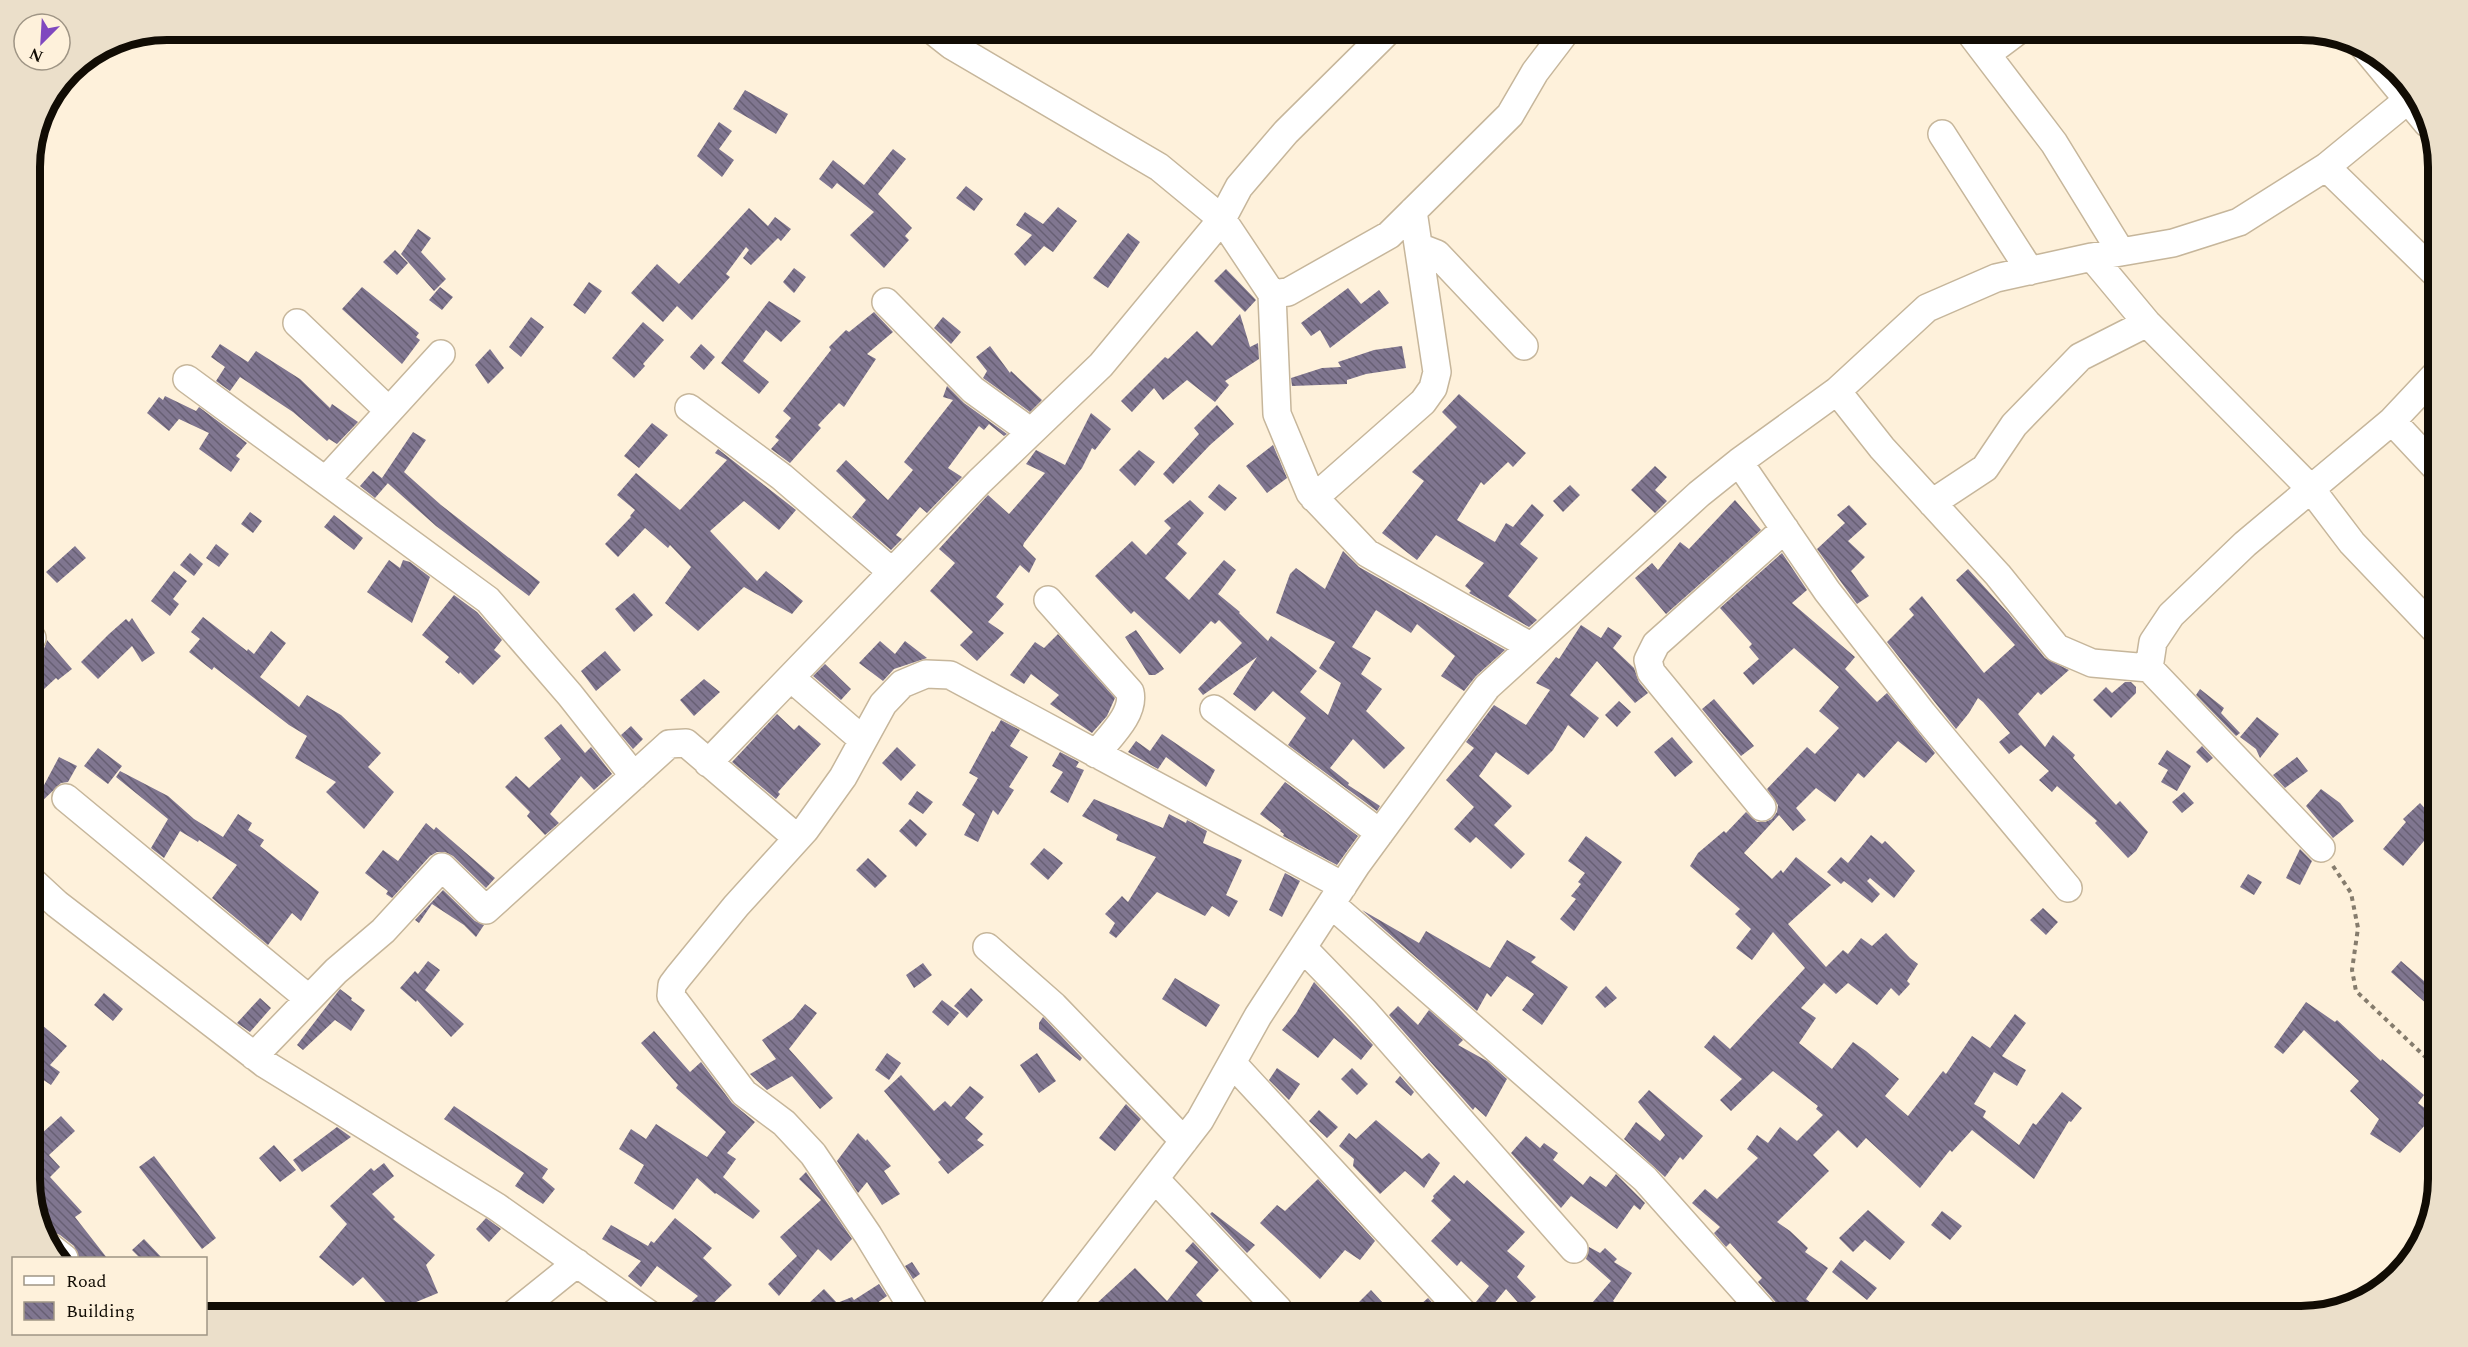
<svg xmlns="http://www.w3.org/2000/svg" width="2468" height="1347" viewBox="0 0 2468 1347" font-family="Spectral,serif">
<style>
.building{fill:url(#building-back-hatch)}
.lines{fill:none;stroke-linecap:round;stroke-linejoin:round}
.minor-casing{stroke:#c6b69b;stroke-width:30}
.path{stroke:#857c6d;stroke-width:4;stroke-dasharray:4.5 4.5;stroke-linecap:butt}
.minor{stroke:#fff;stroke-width:27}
.rim{fill:none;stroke:#110c04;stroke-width:8}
</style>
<defs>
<pattern id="building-back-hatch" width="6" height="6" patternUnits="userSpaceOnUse" patternTransform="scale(1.5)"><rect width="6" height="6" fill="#807690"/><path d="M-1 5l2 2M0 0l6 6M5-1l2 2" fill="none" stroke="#675f73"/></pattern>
</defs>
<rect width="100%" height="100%" fill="#fef1db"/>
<path class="building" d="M745,90L788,114L776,134L733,109Z
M719,122L732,131L719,149L734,160L722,177L697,156Z
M893,149L906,159L878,194L912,228L905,236L909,240L884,268L850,235L874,212L837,183L832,189L819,179L833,160L864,185Z
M966,186L983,199L974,211L956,198Z
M1058,207L1077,221L1053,252L1044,246L1025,266L1014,254L1032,235L1016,225L1025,212L1043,224Z
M749,208L768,226L775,217L791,229L781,241L778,238L751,265L743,258L749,250L746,247L726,274L730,277L692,320L677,306L663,322L631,293L657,264L679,284Z
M418,229L431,238L421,252L446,279L434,291L401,254Z
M1128,233L1140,242L1108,288L1093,278Z
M395,250L408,263L397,275L383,262Z
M794,268L806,277L794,293L783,282Z
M1226,269L1256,300L1245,312L1214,281Z
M589,282L602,291L585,314L573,305Z
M362,287L419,333L416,337L420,340L402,364L342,309Z
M440,287L453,297L442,310L429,300Z
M1348,288L1361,304L1379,290L1389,303L1330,348L1320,330L1311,336L1301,323Z
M769,301L801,321L781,342L766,330L743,361L769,382L759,394L721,363Z
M874,312L893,332L867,354L876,359L844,407L839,403L818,425L821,428L790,463L771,449L779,440L775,437L791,418L783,411L831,350L829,347L846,330L849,332Z
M1240,314L1250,347L1258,343L1259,359L1225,381L1229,385L1215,402L1187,380L1163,400L1154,388L1132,412L1121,401L1165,357L1168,359L1197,331L1212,346Z
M531,317L544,327L521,357L509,347Z
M943,317L961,332L951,344L934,328Z
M643,322L664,340L643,364L645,366L634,378L612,358Z
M220,344L248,362L256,351L300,379L330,408L332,404L358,422L337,444L329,439L327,441L293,412L240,377L230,391L216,381L225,367L211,357Z
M701,344L715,357L704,370L690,357Z
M990,346L1010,373L1011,371L1042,400L1030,412L983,378L987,371L976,357Z
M1402,346L1406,368L1366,374L1347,380V384L1292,386L1291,378L1322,368L1341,367L1338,362L1374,350Z
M490,349L504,368L488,384L475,365Z
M947,386L964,403L1007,434L1004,436L989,424L984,430L979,426L948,468L962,477L927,513L920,507L896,535L902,539L891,550L852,517L866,500L836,471L846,460L888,500L913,470L904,462L953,400L943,397Z
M1459,394L1526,453L1513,467L1508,462L1484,485L1481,482L1457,520L1495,542L1506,523L1513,527L1532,504L1544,515L1520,544L1538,558L1508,596L1537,620L1529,627L1469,593L1471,591L1465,586L1484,563L1436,535L1417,560L1382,533L1424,481L1412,472L1457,427L1442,412Z
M165,396L196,411L199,407L247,443L236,456L240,459L231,472L199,449L209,433L179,419L169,431L147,413L159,397L163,400Z
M1217,405L1234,424L1210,445L1173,484L1163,474L1199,434L1194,428Z
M1091,413L1111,429L1095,450L1092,448L1082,468L1024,543L1023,546L1036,559L1029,573L1020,565L996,597L1004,604L988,622L1004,633L977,661L960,645L973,632L930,591L955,563L939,549L988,495L1009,514L1045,473L1026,464L1036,450L1065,465Z
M652,423L668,435L639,468L624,456Z
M413,432L426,440L404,472L441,505L540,582L529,596L436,526L382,478Z
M1273,445L1287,478L1267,493L1246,466Z
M718,449L796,510L779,530L744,501L710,531L757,581L766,571L803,601L792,614L744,587L698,631L665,603L691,567L670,545L668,548L645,528L618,557L605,544L631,517L630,516L635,510L617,495L636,473L680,510L727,460L715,453Z
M1139,450L1155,462L1135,486L1119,470Z
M1655,466L1667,477L1655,490L1667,501L1655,513L1631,490Z
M373,471L388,483L375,498L360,486Z
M1219,484L1237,498L1225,511L1208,497Z
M1570,485L1580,495L1563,512L1553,501Z
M1190,500L1204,513L1177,544L1187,553L1165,578L1189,600L1224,560L1236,570L1218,594L1240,612L1239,613L1268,641L1271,636L1317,671L1300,692L1328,715L1341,683L1319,668L1335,642L1276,613L1290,574L1296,568L1325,589L1343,551L1359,567L1505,650L1476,676L1464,691L1441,676L1455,656L1417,624L1411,633L1376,610L1352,647L1371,658L1361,674L1382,689L1366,711L1405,748L1384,769L1353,739L1330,768L1349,783L1348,785L1380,806L1377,811L1288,745L1306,718L1273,691L1255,711L1233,694L1257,657L1203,695L1198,689L1242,643L1219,620L1215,624L1211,621L1180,654L1134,611L1131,614L1095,576L1132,541L1146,555L1171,528L1164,521Z
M1735,500L1761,530L1666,614L1635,578L1652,563L1658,570L1680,542L1689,549Z
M1849,505L1867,524L1848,541L1865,557L1851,571L1869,596L1857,604L1817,549L1845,523L1837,515Z
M250,512L262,521L253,533L241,524Z
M334,515L363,538L354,550L324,527Z
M216,544L229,554L219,567L206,558Z
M75,546L86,558L57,583L46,572Z
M190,553L203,564L194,576L180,565Z
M1782,553L1807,590L1792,603L1855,657L1845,669L1877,702L1887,693L1935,753L1926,763L1898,741L1864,778L1858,773L1835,802L1816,788L1796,808L1806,820L1793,831L1779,815L1744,853L1772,879L1781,870L1783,873L1796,857L1831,885L1788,924L1826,967L1843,950L1848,954L1861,938L1872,946L1886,933L1910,958L1918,964L1907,981L1910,984L1899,996L1891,988L1877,1005L1848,983L1836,994L1824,983L1801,1008L1816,1018L1799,1043L1832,1069L1853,1042L1866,1051L1899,1079L1885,1096L1908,1116L1943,1071L1946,1074L1972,1036L1990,1048L2015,1014L2026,1023L2002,1056L2026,1070L2017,1086L1994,1072L1974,1104L1986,1111L1983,1117L2019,1145L2033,1123L2036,1125L2062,1092L2082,1108L2071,1122L2069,1121L2034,1179L1972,1130L1952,1152L1950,1150L1920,1188L1866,1138L1857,1148L1838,1130L1813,1155L1829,1171L1777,1222L1790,1231L1808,1248L1805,1252L1828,1268L1806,1299L1828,1317H1783L1780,1307L1758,1282L1762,1278L1730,1243L1726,1247L1714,1233L1720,1227L1692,1203L1705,1189L1717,1199L1758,1158L1747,1149L1757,1135L1768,1143L1780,1127L1797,1141L1823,1115L1816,1109L1818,1106L1773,1071L1731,1111L1720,1100L1742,1079L1704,1047L1714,1035L1730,1049L1805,968L1773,932L1752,960L1736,948L1751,929L1735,914L1740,909L1690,866L1698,853L1724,831L1726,833L1746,812L1757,822H1765L1772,819L1777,812L1778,805L1767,789L1807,747L1815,754L1839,728L1819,711L1839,687L1794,648L1753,685L1743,673L1759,659L1749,647L1752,644L1720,608Z
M389,560L400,568L403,560L410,562L430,577L412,623L367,592Z
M1968,569L2009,614L2045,658L2069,670L2041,695L2038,692L2018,714L2045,747L2053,735L2075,755L2073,758L2116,805L2120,801L2148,832L2136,851L2128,858L2095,823L2097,821L2057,786L2052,792L2039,780L2049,771L2021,745L2009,754L1999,742L2010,733L1983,702L1978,698L1969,713L1956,729L1887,642L1914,615L1909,609L1922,596L1984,673L2015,645L1956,580Z
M174,571L187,581L173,599L179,604L170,616L151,601Z
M634,593L653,615L634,632L615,609Z
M454,595L477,612L502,640L494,650L501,656L473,685L460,672L459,674L445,662L449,657L422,635Z
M203,617L247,651L248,649L254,654L271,631L286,643L260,677L299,707L307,695L341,715L381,753L368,767L394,792L364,829L326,792L336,782L295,758L307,736L289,725L214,667L212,670L189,652L200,639L191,632Z
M132,618L155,653L142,662L132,646L98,679L81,662L109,634L126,619L129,622Z
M1581,625L1601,638L1608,627L1622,636L1613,648L1634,668L1639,682L1648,693L1635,703L1597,661L1570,695L1599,718L1584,738L1568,725L1553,750L1528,775L1496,752L1479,776L1512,806L1494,825L1525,854L1511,869L1476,837L1470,843L1454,829L1474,807L1446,780L1474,748L1466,742L1494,705L1526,725L1550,690L1536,683L1556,657L1559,659Z
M1136,630L1164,669L1155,675H1149L1125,637Z
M1058,634L1115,698L1107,716L1092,733L1050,704L1059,695L1031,674L1024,684L1010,675L1035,642L1044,648Z
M47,640L72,669L58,680L56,678L30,702V665L39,657L36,654L44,649Z
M880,641L895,654L905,641L927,658L894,669L883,681L859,663Z
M605,651L621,670L596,691L581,671Z
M825,664L851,689L841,700L813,676Z
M704,679L720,692L694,716L680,700Z
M2125,682H2131L2136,687V693L2111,718L2093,700L2106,687L2112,693Z
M2200,689L2224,708L2221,713L2240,733L2236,736L2196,695Z
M1714,699L1754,746L1741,756L1702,709Z
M1619,701L1631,712L1617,727L1605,715Z
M777,714L794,730L799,725L821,744L778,792L780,794L776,799L732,762Z
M2257,717L2279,734L2260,758L2256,749L2240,737Z
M1001,720L1020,730L1010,746L1028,757L1009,787L1014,790L998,815L993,810L978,842L964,835L975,814L962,805L978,778L969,773L992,731L994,732Z
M561,724L585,753L591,747L612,774L594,790L581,776L550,814L559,823L545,835L527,816L530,812L505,787L516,776L529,788L561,759L544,738Z
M631,726L643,739L633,749L621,735Z
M1162,734L1215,770L1206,787L1166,757L1158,769L1128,752L1136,741L1150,751Z
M1672,737L1693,762L1675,777L1654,752Z
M2202,746L2213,758L2207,763L2196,752Z
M897,747L916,765L901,781L882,763Z
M98,748L122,766L108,784L84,766Z
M2167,750L2191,766L2177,791L2161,782L2168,770L2158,764Z
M1060,752L1079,762L1076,767L1084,770L1068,803L1050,792L1063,772L1052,766Z
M59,757L77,766L68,782L61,783L37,806L34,804Z
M2297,757L2308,771L2285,788L2273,775Z
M120,771L168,796L194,819L223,837L238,814L252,823L248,830L264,840L260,846L319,892L301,921L292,913L268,945L212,898L237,865L199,840L198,842L180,831L164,858L151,848L168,819L116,777Z
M1285,782L1358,836L1337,865L1283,836L1284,834L1280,831L1281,830L1260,814Z
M2321,789L2340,803L2354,821L2333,838L2306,806Z
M917,791L933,802L923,814L908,804Z
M2184,792L2194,803L2182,813L2172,802Z
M1094,799L1163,828L1169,814L1186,823L1187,820L1207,831L1203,843L1242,860L1226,895L1238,901L1229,917L1212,906L1205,916L1157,892L1116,938L1109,933L1115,923L1105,914L1122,896L1128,902L1156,857L1116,840L1118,835L1082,816Z
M2420,803L2438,823V842L2429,835L2403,866L2383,849L2406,822L2403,819Z
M910,819L927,834L916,847L899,831Z
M426,823L434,830L436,827L495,878L486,888L453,856L445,852H437L430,856L392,898L386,894L388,891L365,873L383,850L398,861Z
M1871,835L1882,844L1885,841L1915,871L1894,898L1870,878L1867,881L1880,894L1872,903L1844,881L1841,884L1827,872L1841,857L1848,863Z
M1586,836L1622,862L1574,931L1560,919L1576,899L1571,896L1581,884L1578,882L1585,873L1568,861Z
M1044,848L1063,863L1048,880L1030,864Z
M2300,849L2312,861L2300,885L2286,878Z
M868,858L887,876L875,888L856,870Z
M1285,873L1300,881L1282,917L1269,910Z
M2248,874L2262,882L2254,895L2240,887Z
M443,890L475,921L484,925L476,937L464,925L432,904L419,923L415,920Z
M2043,908L2058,922L2046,935L2030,920Z
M1362,910L1419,943L1426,931L1490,968L1507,940L1536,957L1531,962L1568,987L1542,1025L1522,1010L1534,994L1507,976L1491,997L1487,993L1477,1011Z
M428,961L440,970L425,990L464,1024L451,1037L417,1000L416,1002L400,988L415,971L418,974Z
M2401,961L2424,981L2438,966V1014L2391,972Z
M923,963L932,975L914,988L906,975Z
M1175,978L1220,1005L1206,1027L1162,999Z
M1314,982L1373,1045L1361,1060L1334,1038L1318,1058L1282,1030L1296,1013Z
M1606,986L1617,998L1605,1008L1595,997Z
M971,988L983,1000L967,1018L954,1006Z
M340,989L352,998L351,1000L365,1010L351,1031L335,1020L303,1050L297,1045Z
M104,993L123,1009L113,1021L94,1005Z
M260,998L271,1008L250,1032L237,1023Z
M942,1000L959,1013L948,1026L932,1012Z
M2306,1002L2335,1022L2337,1020L2381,1061L2382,1059L2424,1095L2418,1103L2434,1115L2400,1153L2370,1134L2379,1119L2350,1091L2359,1081L2304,1030L2283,1054L2274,1047Z
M805,1004L817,1013L789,1049L833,1098L820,1109L792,1076L767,1090L750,1074L776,1059L762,1040L793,1019Z
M1398,1006L1418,1025L1429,1010L1463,1040L1458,1045L1487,1061L1507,1079L1486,1117L1475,1107L1473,1110L1389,1015Z
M30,1015L67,1046L50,1065L60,1072L51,1085L30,1071Z
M1043,1017L1082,1058L1080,1061L1039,1029V1023Z
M654,1031L690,1072L701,1062L732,1103L755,1122L727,1153L736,1159L723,1177L760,1211L753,1219L716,1193L715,1194L697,1178L673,1210L634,1183L644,1165L619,1149L631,1129L646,1139L656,1124L707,1157L726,1132L676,1088L678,1085L641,1043Z
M887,1053L901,1063L889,1080L875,1070Z
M1037,1053L1056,1081L1039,1093L1020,1065Z
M1277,1068L1300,1084L1289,1100L1269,1080Z
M1352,1068L1368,1084L1357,1095L1341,1079Z
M901,1075L934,1111L945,1101L951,1107L970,1086L984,1097L965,1118L983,1134L977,1140L984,1145L948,1174L938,1162L941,1160L884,1091Z
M1400,1076L1414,1092L1411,1096L1395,1082Z
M1649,1090L1703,1136L1683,1160L1680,1157L1665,1177L1624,1139L1636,1122L1660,1141L1665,1135L1638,1102Z
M1126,1104L1141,1119L1115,1151L1099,1138Z
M454,1106L548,1169L542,1178L555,1189L543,1204L515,1186L524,1173L444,1119Z
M1319,1110L1338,1127L1327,1138L1309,1121Z
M61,1116L75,1131L49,1155L60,1167L50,1177L82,1212L75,1217L107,1258H79L74,1246L60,1235L53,1232H45L35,1203L40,1198L30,1187V1144Z
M1376,1120L1422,1159L1429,1153L1440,1163L1424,1188L1405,1171L1380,1194L1353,1166L1354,1159L1339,1146L1349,1133L1356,1139Z
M337,1127L351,1137L302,1172L293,1160Z
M858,1133L866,1141L867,1139L891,1166L884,1171L900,1194L882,1205L867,1182L858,1193L837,1161Z
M1526,1136L1540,1148L1544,1143L1558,1153L1553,1160L1583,1185L1590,1176L1606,1187L1616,1174L1645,1203L1640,1210L1634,1205L1617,1229L1571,1196L1561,1208L1511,1153Z
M274,1145L296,1170L280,1182L259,1158Z
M154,1156L216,1238L202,1249L139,1167Z
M384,1163L394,1176L372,1194L395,1217L393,1219L435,1255L426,1265L438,1293L404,1307L396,1314L363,1277L353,1286L319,1257L347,1224L330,1206L371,1168L374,1171Z
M806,1172L852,1239L831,1261L818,1249L779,1296L768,1284L797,1256L780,1237L821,1200L799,1179Z
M1454,1175L1464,1184L1467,1180L1525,1232L1507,1251L1525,1266L1517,1277L1536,1297L1523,1308L1506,1289L1488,1311L1476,1302L1489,1286L1461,1261L1457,1266L1431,1241L1451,1220L1431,1201L1434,1198L1433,1196Z
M1318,1179L1375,1241L1360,1260L1345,1250L1320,1279L1260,1223L1277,1205L1285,1211Z
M1868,1210L1905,1242L1890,1260L1865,1240L1853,1252L1839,1238Z
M1942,1211L1962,1226L1950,1240L1931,1225Z
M1212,1212L1255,1245L1247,1253L1210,1214Z
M486,1218L501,1229L489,1242L476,1229Z
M675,1218L712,1248L703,1258L732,1285L699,1317H676L698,1296L657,1266L641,1287L628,1276L641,1261L602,1239L611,1225L648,1246L651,1241L654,1243Z
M144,1239L162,1258H140L132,1250Z
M1193,1242L1219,1270L1196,1295L1205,1304L1192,1317H1089L1099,1306L1096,1304L1135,1268L1167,1301L1198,1262L1185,1251Z
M1589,1247L1600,1253L1605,1248L1617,1259L1614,1262L1632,1273L1613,1301L1633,1317H1609L1592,1303L1611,1281L1586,1259Z
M1841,1260L1877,1288L1867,1300L1832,1272Z
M912,1262L920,1274L913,1279L905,1266Z
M879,1284L887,1296L860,1315L861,1317H794L824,1289L837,1303L852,1297L854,1300Z
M1371,1290L1396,1317H1373L1359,1302Z
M1428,1298L1440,1311L1434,1317H1406Z"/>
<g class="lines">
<defs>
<path id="minor" d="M932,30L951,45L1159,167L1222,219L1272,294L1277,414L1310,493L1367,553L1530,646
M1968,30L2054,143L2121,252
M2364,47L2427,123
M1987,54L2019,30
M1942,134L2030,271
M2326,167L2438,276
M1419,247L1437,254L1524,346
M2092,257L2147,323L2311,489L2352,543L2438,633
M1272,294L1288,292L1389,235L1510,115L1535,72L1567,30
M886,302L973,390L1031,432
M297,323L389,411
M187,379L488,600L570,695L634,776
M1837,391L1882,448L1998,575L2057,648L2092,663L2149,668L2321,848
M689,408L782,477L892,572
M2392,421L2438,470
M1739,462L1827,591L1923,714L2068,888
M326,480L441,354
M1314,498L1423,402L1433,388L1437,372L1413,211
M1932,503L1985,468L2014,425L2080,357L2147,323
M1048,600L1130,692C1135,714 1109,737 1096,754
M30,640L32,638
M2149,668L2153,642L2171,615L2245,544L2392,421L2438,372
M791,678L863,740
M1214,709L1380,833
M708,763L979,482L1101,365L1222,219L1239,187L1262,160L1286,132L1389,30
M66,798L309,999
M1762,807L1651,672L1648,660L1656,644L1785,529
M30,879L57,904L265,1064L497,1207L653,1317
M1331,904L1645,1179L1768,1317
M987,947L1054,1006L1184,1141
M1303,948L1365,1012L1574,1249
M254,1056L336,971L383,931L442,867L486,910L669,744L686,743L797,838
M1232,1063L1467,1317
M1155,1179L1278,1309
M50,1247L64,1258
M358,1317H362
M510,1317L577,1263
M918,1317L868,1235L813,1154L784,1123L744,1093L671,996L672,985L678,977L736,906L805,830L843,777L883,704L902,684L926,674L950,675L1343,886
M1048,1317L1200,1120L1258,1016L1357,864L1487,687L1699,494L1739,462L1837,391L1927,308L1996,278L2092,257L2173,243L2239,222L2326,167L2415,94"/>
</defs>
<use href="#minor" class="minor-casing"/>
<path class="path" d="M2333,866L2351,893L2358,928L2352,970L2356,991L2438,1069"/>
<use href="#minor" class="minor"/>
</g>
<path d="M0 0H2468V1347H0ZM167 40H2301A127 127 0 0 1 2428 167V1179A127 127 0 0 1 2301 1306H167A127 127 0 0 1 40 1179V167A127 127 0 0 1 167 40Z" fill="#ebdfca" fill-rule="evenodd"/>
<path class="rim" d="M167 40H2301A127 127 0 0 1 2428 167V1179A127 127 0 0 1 2301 1306H167A127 127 0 0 1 40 1179V167A127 127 0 0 1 167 40Z"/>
<rect x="12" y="1257" width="195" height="78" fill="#fef1db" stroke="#9f9585" stroke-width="1.5"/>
<rect x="24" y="1276" width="30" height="9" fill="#ffffff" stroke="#9f9585" stroke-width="1.5"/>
<text x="66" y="1287" font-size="18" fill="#110c04">Road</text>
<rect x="24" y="1302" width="30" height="18" fill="url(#building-back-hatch)" stroke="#9f9585" stroke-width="1.5"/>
<text x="66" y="1317" font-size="18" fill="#110c04">Building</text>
<g transform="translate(42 42) rotate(204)"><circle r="28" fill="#fef1db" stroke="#9f9585" stroke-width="1.5"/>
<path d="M0-4.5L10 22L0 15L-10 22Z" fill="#7f48bf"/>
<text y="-9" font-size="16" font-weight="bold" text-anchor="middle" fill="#110c04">N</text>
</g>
</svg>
